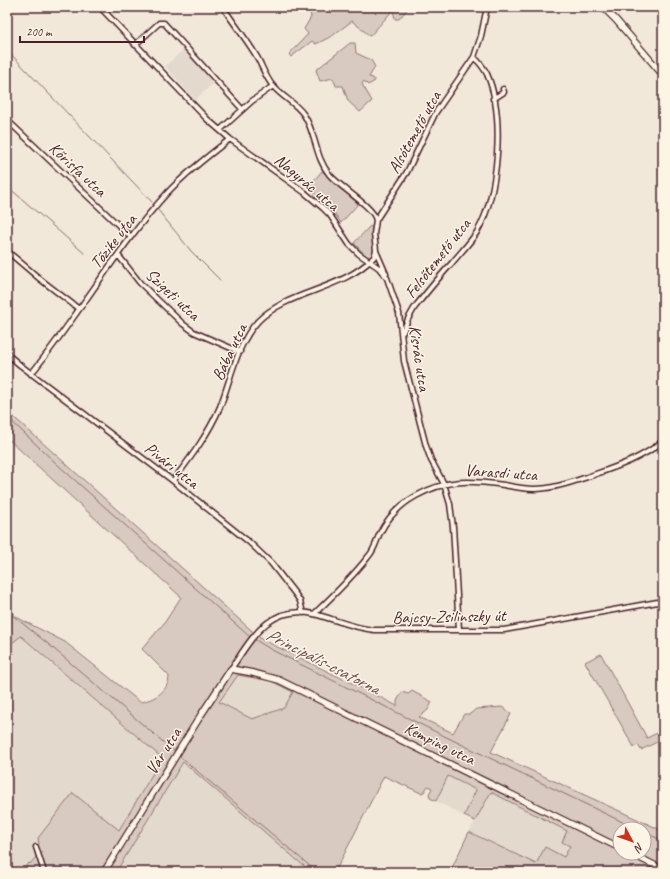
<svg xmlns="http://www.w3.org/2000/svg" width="670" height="879" viewBox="0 0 670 879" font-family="Caveat,sans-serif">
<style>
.built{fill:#e4d9cd}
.green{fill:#d8cac0;stroke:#917476;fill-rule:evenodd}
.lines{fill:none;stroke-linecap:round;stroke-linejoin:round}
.stream{stroke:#8b6d6f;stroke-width:1}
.minor-casing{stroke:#4a1f2b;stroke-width:7}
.major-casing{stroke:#4a1f2b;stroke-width:8}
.minor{stroke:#fcf5e5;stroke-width:4}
.major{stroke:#fcf5e5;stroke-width:5.5}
.rail{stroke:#4a1f2b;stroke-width:1;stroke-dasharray:6 3;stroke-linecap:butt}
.labels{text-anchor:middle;stroke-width:3;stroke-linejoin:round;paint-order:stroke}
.street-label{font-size:17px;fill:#4a1f2b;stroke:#fcf5e5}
.water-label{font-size:18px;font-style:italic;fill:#704c53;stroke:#fcf5e5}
</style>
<rect width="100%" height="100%" fill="#f1e8da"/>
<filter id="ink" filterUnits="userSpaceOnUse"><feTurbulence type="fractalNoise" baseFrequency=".025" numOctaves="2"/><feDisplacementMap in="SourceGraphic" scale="8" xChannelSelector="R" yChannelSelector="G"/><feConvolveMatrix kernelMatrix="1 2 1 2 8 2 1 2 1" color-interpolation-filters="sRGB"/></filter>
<g filter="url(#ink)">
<path class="built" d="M184,49L214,83L195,100L165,66Z
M20,636L162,758L119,830L39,844L35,853L36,857L30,865L28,863L21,872H7V647Z
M238,675L271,681L293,692L284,708L252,719L219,702Z
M183,762L311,872H116Z
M448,776L476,790L464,816L436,801Z
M491,792L568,831L570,846L565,857L536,864L469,832Z"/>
<path class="green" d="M314,7H409L399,19H395L393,10L370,36L352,21L332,36L316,44L312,41L291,57L289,54L308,34L304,29L311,17L310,12Z
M350,43H355L356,53L371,60L375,67L369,77L373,78L375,81L368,85L364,81L362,84L372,101L360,112L348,101L343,86H336L333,78L320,81L316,70Z
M322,171L358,204L341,223L331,208L308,187Z
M370,226L372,228L374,253L371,257L368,258L354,243Z
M7,411L261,639L380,697L397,706V701L402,692L408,694L412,691L432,702L428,710L419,717L453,733L464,714H470L476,709L502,707L511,714L491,752L663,831V872H450L469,832L536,864L545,847L564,857L570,846L562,842L567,831L491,792L475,821L464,816L476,790L448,776L436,801L430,798L429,794L432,788L428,786L424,792L421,793L384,776L335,872H311L183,762L116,872H21L29,863L30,864L36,857L34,850L39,844L38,838L73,793L119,830L162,758L21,636L7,647V609L20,619L65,642L140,702C154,700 169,691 169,676L142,649L165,622L181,597L7,438ZM238,675L271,681L293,692L284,708L252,719L219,702ZM620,829H644V853H620Z
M601,654L647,738L663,730V739L641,750L638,745L634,747L585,662Z"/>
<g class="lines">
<path class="stream" d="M7,50L152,202
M7,186L84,253
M158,210L191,251L220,280
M7,417L58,465L251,638
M7,611L47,643L175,752
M254,639L270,649L438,733L637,829
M178,755L317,872
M644,832L663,841"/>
<defs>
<path id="minor" d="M100,7L207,119L230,139L304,192L323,208L330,215L349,244L359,254L379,268L387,278L399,313L404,361L426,446L431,460L444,484L450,504L453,527L459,630
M223,7C234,24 247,40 257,57C262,66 266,78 273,86C282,97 296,103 304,115C316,133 315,157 329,174C339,187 373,206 376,220
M135,45L159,23H164L242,109
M493,99L504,92L503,89
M7,120L131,237
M220,130L252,101L273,86
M7,251L40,279L79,309
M376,251L386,274
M118,255L140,283L183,324L194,332L240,352
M403,332L408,319L415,307C427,292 439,277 452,263C460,253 470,243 477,232C499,194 505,115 487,74C484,68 479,62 474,57
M7,354L20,365L173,481L249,542L271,563L296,595L300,601L303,613
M31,374C79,315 117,248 168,192C187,172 209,155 230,139
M173,481C191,457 208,435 220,407C231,379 237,343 258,321C289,290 342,291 374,257L376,250L374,234L376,220L407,172L436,112L474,57L481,36L487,7
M314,614C332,597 353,576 368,557C374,551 376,543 379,535C387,518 398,506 416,496C447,479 469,480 504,485C514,487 524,489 534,489C553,489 572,482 590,476C616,467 641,459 663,441
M231,669C252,638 269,604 314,614C334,619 353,628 374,630H504L663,601
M36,847L44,872"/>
<path id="major" d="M603,7L616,20L663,75
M630,853L654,865L663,872
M104,872L201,715L231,669L253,673L279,680L620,848"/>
</defs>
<use href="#minor" class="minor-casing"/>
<use href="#major" class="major-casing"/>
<use href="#minor" class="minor"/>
<use href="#major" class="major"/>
<path class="rail" d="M18,872V871"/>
</g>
</g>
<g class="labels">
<g class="street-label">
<text transform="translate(414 132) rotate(-61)" y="6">Alsótemető utca</text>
<text transform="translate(78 169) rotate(43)" y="6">Kőrisfa utca</text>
<text transform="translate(307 182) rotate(40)" y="6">Nagyrác utca</text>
<text transform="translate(113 241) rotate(-52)" y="6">Tőzike utca</text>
<text transform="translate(437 258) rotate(-52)" y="6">Felsőtemető utca</text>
<text transform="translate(173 294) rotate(43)" y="6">Szigeti utca</text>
<text transform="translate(229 352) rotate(-65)" y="6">Bába utca</text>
<text transform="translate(420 358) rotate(81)" y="6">Kisrác utca</text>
<text transform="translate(172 465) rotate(38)" y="6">Pivári utca</text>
<text transform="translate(501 472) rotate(4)" y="6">Varasdi utca</text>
<text transform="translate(449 616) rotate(-1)" y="6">Bajcsy-Zsilinszky út</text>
<text transform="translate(440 743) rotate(26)" y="6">Kemping utca</text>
<text transform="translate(163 751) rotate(-58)" y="6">Vár utca</text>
</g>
<g class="water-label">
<text transform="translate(323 661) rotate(27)" y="6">Principális-csatorna</text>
</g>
</g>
<rect width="670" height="879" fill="none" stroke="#fcf5e5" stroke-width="24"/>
<rect x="12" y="12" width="646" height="855" fill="none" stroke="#4a1f2b" stroke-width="1.5" filter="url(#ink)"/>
<g transform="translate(632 841) rotate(131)"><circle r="19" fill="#fcf5e5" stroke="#b59f9b"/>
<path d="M0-3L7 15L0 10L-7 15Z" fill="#c8321e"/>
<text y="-6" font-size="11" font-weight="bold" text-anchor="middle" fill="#4a1f2b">N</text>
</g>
<path d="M20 36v6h124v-6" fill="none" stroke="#4a1f2b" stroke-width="2"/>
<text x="26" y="36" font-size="12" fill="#4a1f2b" stroke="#fcf5e5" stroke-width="3" paint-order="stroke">200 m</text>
</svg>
